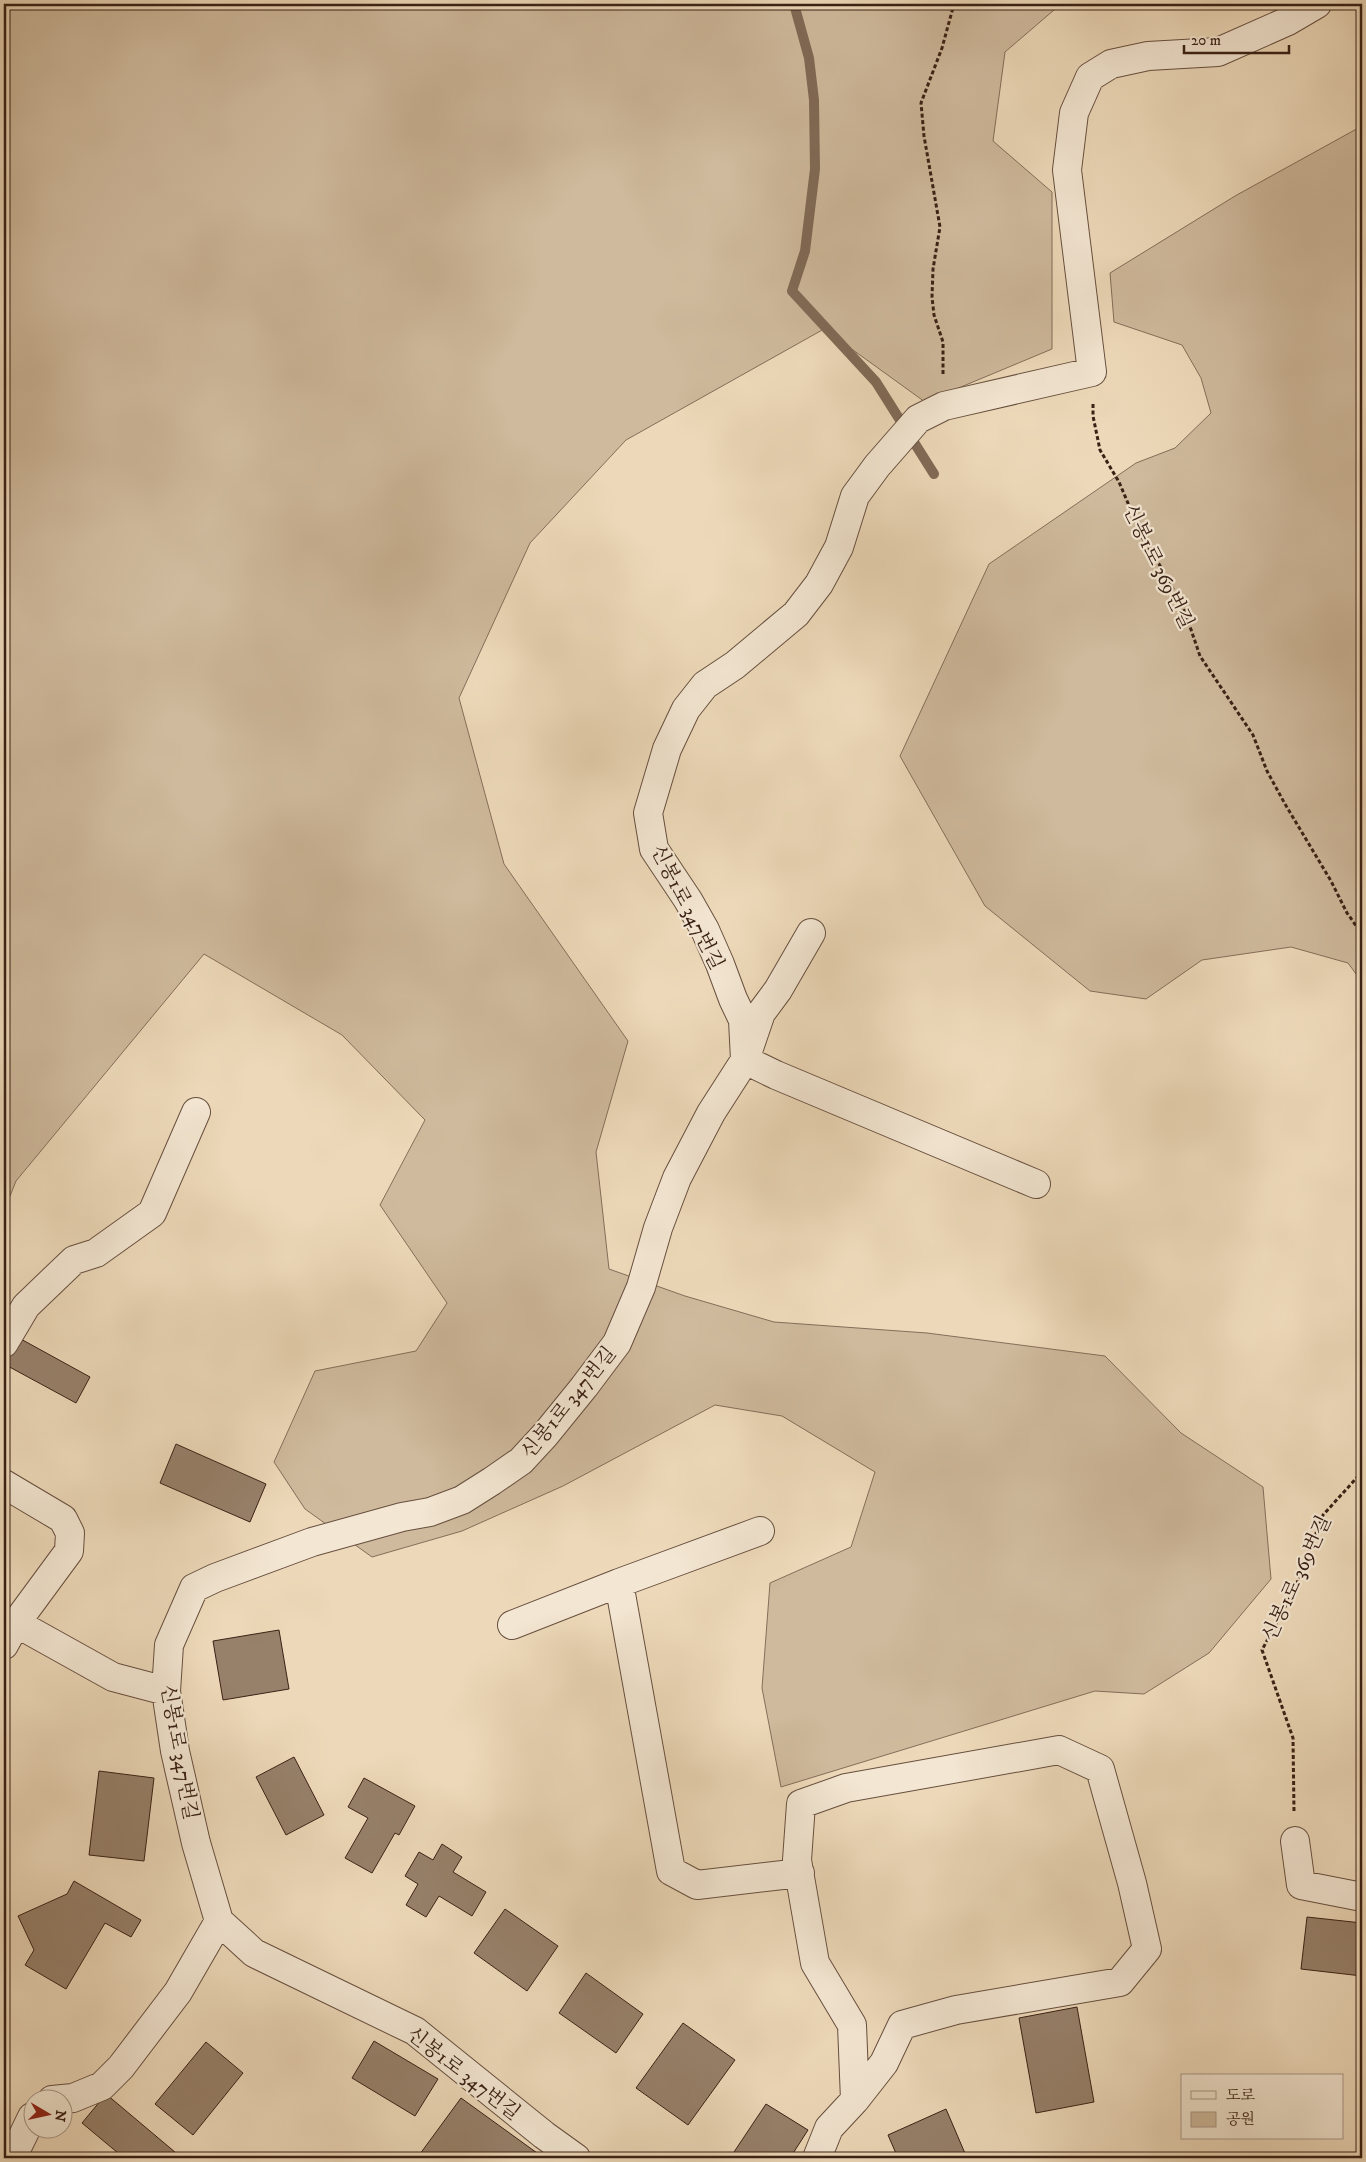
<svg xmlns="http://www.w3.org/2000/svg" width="1366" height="2162" viewBox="0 0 1366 2162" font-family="'IM FELL DW Pica','Noto Serif KR',serif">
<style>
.green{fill:#cfba9d;stroke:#846e5a}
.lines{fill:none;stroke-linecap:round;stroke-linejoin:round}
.stream{stroke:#816a57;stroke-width:10}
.building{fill:#97816b;stroke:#3a2116}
.minor-casing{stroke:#674f3f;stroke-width:30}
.path{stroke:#3a2116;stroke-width:3;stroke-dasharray:4 2.5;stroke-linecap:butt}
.minor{stroke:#f3e6d2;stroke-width:28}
.labels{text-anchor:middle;stroke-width:4.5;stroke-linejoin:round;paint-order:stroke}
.street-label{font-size:20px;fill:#3a2116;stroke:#f3e6d2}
</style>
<rect width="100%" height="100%" fill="#edd9b9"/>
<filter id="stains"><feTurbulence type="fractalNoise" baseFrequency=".004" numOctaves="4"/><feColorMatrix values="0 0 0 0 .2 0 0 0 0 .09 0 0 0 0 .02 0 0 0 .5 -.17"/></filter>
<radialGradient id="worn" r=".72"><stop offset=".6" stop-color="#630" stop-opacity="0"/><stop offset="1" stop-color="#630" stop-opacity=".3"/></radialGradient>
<path class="green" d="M4,4H1061L1005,52L993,141L1052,192V349L925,402L824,329L626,440L530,543L459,698L504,864L628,1041L596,1152L609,1269L685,1296L774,1322L927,1333L1105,1356L1181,1433L1263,1487L1271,1579L1209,1653L1144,1694L1095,1691L781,1787L762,1688L770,1583L851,1547L875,1472L782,1416L715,1405L563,1486L462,1531L372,1557L305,1509L274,1462L315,1371L416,1351L447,1303L380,1205L425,1120L342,1035L204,954L16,1181L4,1211Z
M1362,126V982L1348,963L1291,947L1202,960L1146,999L1090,991L985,906L900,756L989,564L1136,463L1175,448L1211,413L1201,378L1182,345L1114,322L1110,273L1235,196Z"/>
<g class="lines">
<path class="stream" d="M794,4L809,58L814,100L815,169L805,251L792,291L876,382L934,474"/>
</g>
<path class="building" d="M19,1338L90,1377L76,1403L4,1364Z
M176,1444L266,1484L250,1522L160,1483Z
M279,1630L289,1689L223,1700L213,1641Z
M294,1757L324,1815L286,1835L256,1777Z
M99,1771L154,1778L144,1861L89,1855Z
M364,1778L415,1806L399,1835L395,1833L372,1873L345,1858L368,1818L348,1807Z
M442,1844L462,1857L453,1872L486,1892L472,1916L439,1896L426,1917L406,1905L418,1884L405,1876L419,1852L433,1860Z
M74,1881L141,1920L131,1937L105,1923L66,1989L25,1965L34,1950L18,1916L67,1894Z
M505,1909L558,1946L527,1991L474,1953Z
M1307,1917L1362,1923V1976L1301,1969Z
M586,1973L643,2014L616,2053L559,2013Z
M1077,2007L1094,2102L1036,2113L1019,2018Z
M683,2023L735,2060L688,2125L636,2088Z
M374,2041L438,2079L415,2116L352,2078Z
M206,2042L243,2073L193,2135L155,2104Z
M106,2094L182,2158H124L82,2123Z
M461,2098L544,2158H417Z
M766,2104L808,2130L790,2158H730Z
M946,2109L967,2158H898L888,2135Z"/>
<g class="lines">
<defs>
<path id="minor" d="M811,933L778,990L761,1013L745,1060L776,1075L1036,1184
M4,1343L26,1306L74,1260L96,1253L152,1213L196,1112
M4,1484L63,1519L70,1533L69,1551L16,1623
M760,1531L619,1583L671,1871L697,1885L800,1873
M512,1625L619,1583
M4,1645L16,1623L113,1677L166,1691
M1295,1841L1301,1885L1362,1897
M52,2100L73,2098L102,2086L121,2067L178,1992L219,1921
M12,2158L32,2117
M576,2158L544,2135L415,2031L254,1953L219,1921L196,1843L175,1751L166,1691L169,1645L194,1588L215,1578L312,1542L402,1517L430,1512L462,1500L492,1481L521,1461L545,1435L584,1387L617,1343L641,1287L658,1228L677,1178L711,1113L745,1060L743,1020L733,999L720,964L705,930L688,900L654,849L648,813L667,749L686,709L705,685L735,665L796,614L819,584L839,547L855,496L877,466L918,419L944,406L1092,372L1067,170L1074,113L1090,77L1111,64L1148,56L1218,52L1288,21L1317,4
M817,2158L829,2128L855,2100L884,2063L902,2025L956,2010L1120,1982L1147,1949L1132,1883L1100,1769L1059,1750L846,1788L801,1804L797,1860L815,1963L852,2025L855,2100"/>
</defs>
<use href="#minor" class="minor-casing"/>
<path class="path" d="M943,374V342L934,315L932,297L933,269L940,227L924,136L921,103L942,48L954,4
M1093,404V416L1100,450L1119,482L1150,555L1159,564L1184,609L1200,656L1253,735L1267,771L1285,804L1331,881L1347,913L1362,934
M1294,1811L1293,1738L1262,1650L1295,1588L1323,1515L1362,1472"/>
<use href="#minor" class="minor"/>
</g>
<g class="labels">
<g class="street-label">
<text transform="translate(1159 566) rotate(64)" y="7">신봉1로 369번길</text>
<text transform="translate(688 907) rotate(63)" y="7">신봉1로 347번길</text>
<text transform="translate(568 1402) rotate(-51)" y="7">신봉1로 347번길</text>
<text transform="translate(1296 1578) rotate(-65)" y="7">신봉1로 369번길</text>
<text transform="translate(180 1752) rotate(80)" y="7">신봉1로 347번길</text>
<text transform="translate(464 2073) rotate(38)" y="7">신봉1로 347번길</text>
</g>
</g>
<rect width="1366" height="2162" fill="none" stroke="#edd9b9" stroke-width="20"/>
<rect x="5" y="5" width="1356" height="2152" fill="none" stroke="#3a2116" stroke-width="2.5"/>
<rect x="10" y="10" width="1346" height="2142" fill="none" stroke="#3a2116"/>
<rect x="1181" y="2074" width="162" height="65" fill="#f3e6d2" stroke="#a99787"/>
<rect x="1191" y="2091" width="25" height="8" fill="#f3e6d2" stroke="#a99787"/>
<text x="1226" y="2100" font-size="15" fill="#3a2116">도로</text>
<rect x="1191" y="2112" width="25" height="15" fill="#cfba9d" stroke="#a99787"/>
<text x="1226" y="2124" font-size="15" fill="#3a2116">공원</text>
<g transform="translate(48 2114) rotate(99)"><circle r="24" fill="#f3e6d2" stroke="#a99787"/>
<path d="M0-4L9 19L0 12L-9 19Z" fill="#8f2418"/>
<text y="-8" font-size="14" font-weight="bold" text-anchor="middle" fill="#3a2116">N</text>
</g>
<path d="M1184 45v8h105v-8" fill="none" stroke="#3a2116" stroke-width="2.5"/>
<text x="1191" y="45" font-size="15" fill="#3a2116" stroke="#f3e6d2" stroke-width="4" paint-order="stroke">20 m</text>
<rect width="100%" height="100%" filter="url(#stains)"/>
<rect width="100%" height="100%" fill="url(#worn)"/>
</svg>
